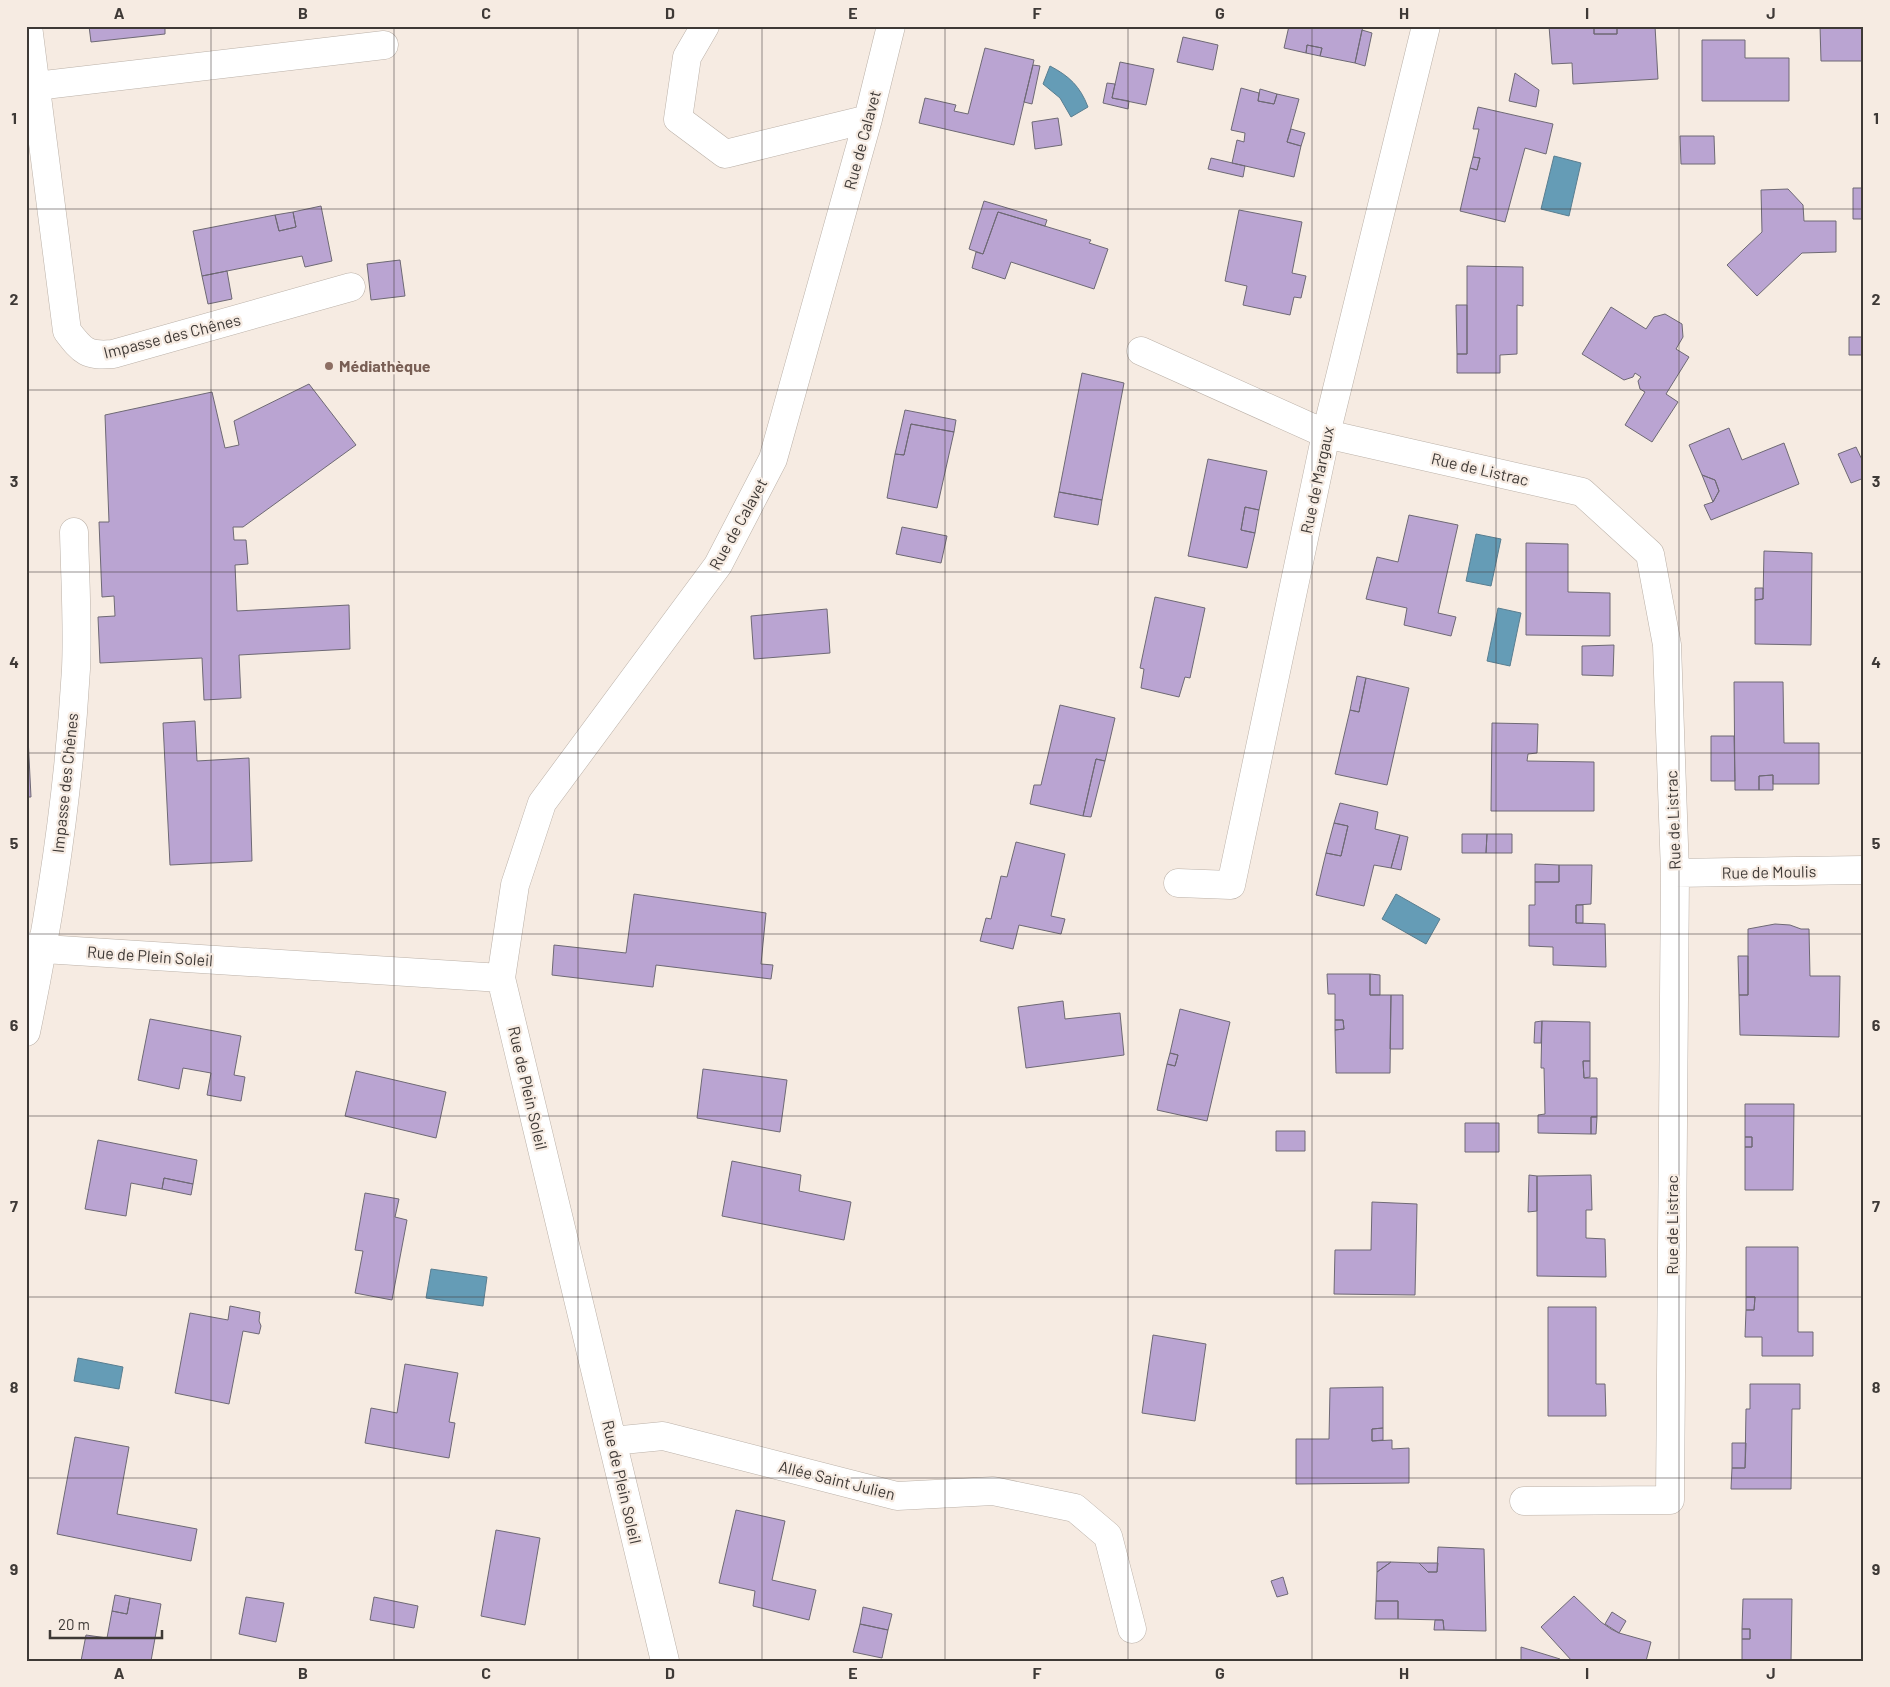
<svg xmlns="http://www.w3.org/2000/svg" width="1890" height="1687" viewBox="0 0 1890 1687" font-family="Barlow,sans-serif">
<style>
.water{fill:#659cb6;stroke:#597e90}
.building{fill:#baa4d2;stroke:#6e6974}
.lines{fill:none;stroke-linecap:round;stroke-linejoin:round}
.minor-casing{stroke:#bbb1a8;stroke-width:29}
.minor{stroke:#fff;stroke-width:28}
.grid{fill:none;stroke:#3e3936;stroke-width:1;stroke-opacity:0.55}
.education-dot{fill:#8d6e63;stroke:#f6ebe2;stroke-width:2}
.labels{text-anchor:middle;stroke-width:4.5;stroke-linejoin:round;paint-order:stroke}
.street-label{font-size:16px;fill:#3e3936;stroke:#f6ebe2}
.education-label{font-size:16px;font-weight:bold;fill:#785e54;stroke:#f6ebe2;text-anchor:start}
.neatline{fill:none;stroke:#3e3936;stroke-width:2}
.grid-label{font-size:16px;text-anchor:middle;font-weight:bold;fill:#3e3936}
</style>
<rect width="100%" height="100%" fill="#f6ebe2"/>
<path class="water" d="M1050,66C1069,76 1080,86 1088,107L1071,117L1060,98L1043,84Z
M1554,156L1581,163L1569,216L1541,209Z
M1476,534L1501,539L1491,586L1466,581Z
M1498,608L1521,613L1510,666L1487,661Z
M1396,894L1440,919L1426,944L1382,919Z
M431,1269L487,1277L483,1306L426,1298Z
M78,1358L123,1367L119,1389L74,1381Z"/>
<path class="building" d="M89,26H165V34L91,42Z
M1289,26H1363L1355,63L1320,56L1322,48L1307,45L1306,53L1284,48Z
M1549,26H1594V34H1617V27L1655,26L1658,79L1573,84L1572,63L1552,64Z
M1820,26H1864V61H1821Z
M1617,27V34H1594V28Z
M1362,30L1372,33L1365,66L1355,63Z
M1183,37L1218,45L1213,70L1177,62Z
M1702,40H1745V58H1789V101H1702Z
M1307,45L1322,48L1320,56L1306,53Z
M985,48L1034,60L1014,145L919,123L925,98L956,105L954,111L968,114Z
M1120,62L1154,69L1146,105L1112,98Z
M1033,65L1040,66L1032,104L1024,102Z
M1515,73L1539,90L1536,107L1509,101Z
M1107,83L1115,84L1112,98L1129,101L1128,109L1103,103Z
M1241,88L1259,93L1258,101L1274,104L1277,94L1299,99L1287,142L1301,146L1294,177L1232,163L1237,140L1244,142L1245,133L1231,130Z
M1260,89L1277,94L1274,104L1258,101Z
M1478,107L1553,124L1546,154L1525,148L1505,222L1460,211L1470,168L1477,170L1480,158L1473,157L1479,129H1473Z
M1058,118L1062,145L1035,149L1032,122Z
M1291,129L1305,133L1301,146L1287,142Z
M1680,136H1714L1715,164H1681Z
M1473,157L1480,158L1477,170L1470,168Z
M1211,158L1245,166L1243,177L1208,169Z
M1853,188H1864V219H1853Z
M1788,189L1803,205L1804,221H1836V252L1802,253L1757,296L1727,265L1762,232L1761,190Z
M984,201L1047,220L1045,226L998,212L983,254L969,249Z
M321,206L332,261L305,267L302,256L202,276L193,231L275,215L279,231L296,227L293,212Z
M1239,210L1302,222L1292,273L1306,276L1301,298L1294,297L1290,315L1243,305L1247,286L1225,281Z
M293,212L296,227L279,231L275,215Z
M998,212L1091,240L1089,243L1108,249L1094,289L1011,262L1005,279L972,268L976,252L983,254Z
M400,260L405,296L371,300L367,264Z
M1467,266L1523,267V306L1517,305V354L1500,355V373H1457V354H1467Z
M227,271L232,299L208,304L202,276Z
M1456,305H1467V354H1457Z
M1611,307L1646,329L1654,317L1665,314L1682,324L1683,337L1676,349L1689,357L1666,394L1678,402L1652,442L1625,425L1645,392L1640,389L1638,381L1641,377L1635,373L1633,377L1624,380L1582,354Z
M1849,337H1864V355H1849Z
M1082,373L1124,383L1102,500L1059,492Z
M309,384L356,445L243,527H233L234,540H246L248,564L235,565L237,611L349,605L350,649L239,655L241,698L204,700L202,658L100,663L98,617L115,616L114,596L102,597L99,522H109L105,415L212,392L225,448L239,445L234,421Z
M905,410L956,420L954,432L911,424L904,455L895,454Z
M911,424L954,432L937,508L887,498L895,454L904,455Z
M1729,428L1742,460L1784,443L1799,484L1711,520L1704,505L1713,502L1719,491L1715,480L1702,475L1689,445Z
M1856,447L1864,464V478L1851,483L1838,454Z
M1208,459L1267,471L1259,510L1245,507L1241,530L1255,533L1247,568L1188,556Z
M1702,475L1715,480L1719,491L1713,502Z
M1059,492L1102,500L1098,525L1054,517Z
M1245,507L1259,510L1255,533L1241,530Z
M1409,515L1458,525L1438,613L1456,617L1451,636L1404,625L1407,608L1366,599L1377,557L1398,562Z
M902,527L947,536L941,563L896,554Z
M1526,543L1568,544V592L1610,593V636L1526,635Z
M1764,551L1812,553L1811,645L1755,644V600L1763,599Z
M1755,588H1763V599L1755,600Z
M1155,597L1205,608L1190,678L1185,677L1179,697L1141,688L1144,669L1140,668Z
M827,609L830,653L754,659L751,616Z
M1614,645L1613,676L1582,675V646Z
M1357,676L1366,678L1359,712L1350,710Z
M1366,678L1409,688L1387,785L1335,774L1350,710L1359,712Z
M1734,682H1783L1784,743H1819V784H1773V775L1759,776V790H1735Z
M26,697L31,797H26Z
M1060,705L1115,718L1105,761L1096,759L1083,816L1030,804L1034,785H1041Z
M195,721L197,761L249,758L252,861L170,865L163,723Z
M1492,723L1538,724L1537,753L1528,754L1527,761L1594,762V811H1491Z
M1711,736H1734L1735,781H1711Z
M1096,759L1105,761L1091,817L1083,816Z
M1773,775V790H1759V776Z
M1340,803L1378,812L1375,829L1400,835L1391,868L1374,865L1364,906L1316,895L1326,853L1341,856L1348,826L1334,823Z
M1334,823L1348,826L1341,856L1326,853Z
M1462,834H1487L1486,853H1462Z
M1487,834H1512V853H1486Z
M1400,835L1408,837L1401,870L1391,868Z
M1016,842L1065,854L1051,916L1065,919L1061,934L1019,925L1013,949L980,941L986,918L991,919L1001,876L1007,877Z
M1535,864L1559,865V882H1535Z
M1559,865H1592L1591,904L1576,905V923L1605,924L1606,967L1553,965V947L1529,946V905H1535V882H1559Z
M634,894L766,913L761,964L773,965L771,979L656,965L653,987L552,975L554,945L626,953Z
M1576,905H1583V923H1576Z
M1775,924L1790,925L1801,929H1809L1810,976H1840L1839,1037L1740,1035L1739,995H1748V929Z
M1738,956H1748V995H1739Z
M1327,974H1370V995H1391L1390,1073H1336L1335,1030L1344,1029L1343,1020H1335V994H1328Z
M1370,974L1380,975V995H1370Z
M1391,995H1403V1049H1390Z
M1063,1001L1065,1019L1120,1013L1124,1055L1026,1068L1018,1007Z
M1180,1009L1230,1022L1207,1121L1157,1110L1167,1064L1175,1066L1178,1055L1170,1053Z
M150,1019L241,1036L234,1075L245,1077L241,1101L207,1095L211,1073L183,1068L179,1089L138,1080Z
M1335,1020H1343L1344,1029L1335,1030Z
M1542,1021L1590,1022V1061H1583L1584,1078H1597V1117H1591V1134L1538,1133V1115L1545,1114L1544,1068H1541Z
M1542,1021L1541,1043H1534L1535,1022Z
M1170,1053L1178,1055L1175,1066L1167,1064Z
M1583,1061H1590V1077L1584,1078Z
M703,1069L787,1080L780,1132L697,1118Z
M356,1071L446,1092L436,1138L345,1116Z
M1745,1104H1794L1793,1190H1745V1147H1752V1137H1745Z
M1591,1117H1597L1596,1134H1591Z
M1465,1123H1499V1152H1465Z
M1276,1131H1305V1151H1276Z
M1745,1137H1752V1147H1745Z
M98,1140L197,1160L193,1184L164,1178L162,1189L131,1183L126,1216L85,1209Z
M732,1161L801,1175L799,1191L851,1202L844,1240L722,1216Z
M1529,1175L1537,1176V1211L1528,1212Z
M1591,1175L1592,1210H1586V1238L1605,1239L1606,1277L1537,1276V1176Z
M164,1178L193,1184L191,1195L162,1189Z
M365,1193L399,1199L395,1217L407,1220L392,1300L355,1293L363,1251L355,1250Z
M1372,1202L1417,1204L1415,1295L1334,1294L1335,1250H1371Z
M1746,1247H1798V1332H1813V1356H1762V1337H1745L1746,1310H1754L1755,1297H1746Z
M1746,1297H1755L1754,1310H1746Z
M230,1306L260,1312L259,1321L261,1326L259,1334L243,1331L229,1404L175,1393L190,1313L228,1320Z
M1548,1307H1596V1384H1605L1606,1416H1548Z
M1153,1335L1206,1344L1195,1421L1142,1413Z
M405,1364L458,1373L449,1422L455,1423L449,1458L365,1443L371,1408L397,1413Z
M1750,1384H1800V1409H1792L1791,1489H1731L1732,1468H1745L1746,1409H1750Z
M1383,1387V1428L1372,1429V1441L1392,1440V1449L1409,1448V1483L1296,1484V1439H1329L1330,1388Z
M1383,1428V1440L1372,1441V1429Z
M75,1437L129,1447L117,1514L197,1529L191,1561L57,1534Z
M1732,1443H1746L1745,1468H1732Z
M736,1510L785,1521L772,1580L816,1590L809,1620L753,1606L755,1591L719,1583Z
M496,1530L540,1538L525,1625L481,1616Z
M1438,1547L1484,1549L1486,1631L1444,1630L1443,1620L1398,1619V1601H1376L1377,1572L1391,1562L1419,1563L1428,1572H1437Z
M1377,1562H1391L1377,1572Z
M1419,1563H1438L1437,1572H1428Z
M1283,1577L1288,1594L1277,1597L1271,1581Z
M115,1595L130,1598L127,1614L112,1611Z
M1574,1596L1601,1622L1611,1629L1619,1633L1651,1642L1646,1661H1572L1541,1627Z
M246,1597L284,1603L276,1642L239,1634Z
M374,1597L418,1606L414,1628L370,1620Z
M130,1598L161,1604L151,1661H81L86,1635L107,1638L112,1611L127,1614Z
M1743,1599H1792L1791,1661H1742V1639H1750V1629H1742Z
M1376,1601H1398V1619H1375Z
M863,1607L892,1614L888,1630L860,1624Z
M1612,1612L1626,1621L1619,1633L1605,1624Z
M1435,1620H1443L1444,1630H1434Z
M860,1624L888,1630L882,1658L853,1652Z
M1742,1629H1750V1639H1742Z
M1521,1647L1560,1659V1661H1521Z"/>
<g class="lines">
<defs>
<path id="minor" d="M28,26L67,331C83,352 87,356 113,354L351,287
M705,26L687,57L678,119L725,154L868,119
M36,86L384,45
M1141,351L1326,434L1582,492L1650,554L1667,645L1675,873L1670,1500L1524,1501
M1675,873L1864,870
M1178,883L1231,885L1326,434L1426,26
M26,946L44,949L501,978L665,1661
M501,978L515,885L542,803L718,565L773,459L868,119L891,26
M26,1032C51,912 69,791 76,669C78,624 75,578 74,532
M612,1441L663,1436L897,1496L993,1491L1075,1508L1108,1536L1132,1629"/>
</defs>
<use href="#minor" class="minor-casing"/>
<use href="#minor" class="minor"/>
</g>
<path class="grid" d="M211,26V1661M394,26V1661M578,26V1661M762,26V1661M945,26V1661M1128,26V1661M1312,26V1661M1496,26V1661M1679,26V1661M26,209H1864M26,390H1864M26,572H1864M26,753H1864M26,934H1864M26,1116H1864M26,1297H1864M26,1478H1864"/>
<circle class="education-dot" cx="329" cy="366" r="5"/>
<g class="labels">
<g class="street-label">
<text transform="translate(862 140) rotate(-75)" y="6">Rue de Calavet</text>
<text transform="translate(172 336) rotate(-14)" y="6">Impasse des Chênes</text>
<text transform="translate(1480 469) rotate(13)" y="6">Rue de Listrac</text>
<text transform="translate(1317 480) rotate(-78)" y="6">Rue de Margaux</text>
<text transform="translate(738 524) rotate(-61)" y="6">Rue de Calavet</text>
<text transform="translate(65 783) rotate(-84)" y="6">Impasse des Chênes</text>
<text transform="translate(1673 820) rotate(-92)" y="6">Rue de Listrac</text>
<text transform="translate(1769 872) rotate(-1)" y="6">Rue de Moulis</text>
<text transform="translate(150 956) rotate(4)" y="6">Rue de Plein Soleil</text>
<text transform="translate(528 1088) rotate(77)" y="6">Rue de Plein Soleil</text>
<text transform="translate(1672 1225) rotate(-90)" y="6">Rue de Listrac</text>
<text transform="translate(837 1480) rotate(14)" y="6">Allée Saint Julien</text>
<text transform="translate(622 1482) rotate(77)" y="6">Rue de Plein Soleil</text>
</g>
<g class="education-label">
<text x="339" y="372">Médiathèque</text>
</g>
</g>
<rect width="1890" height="1687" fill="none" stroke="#f6ebe2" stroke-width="55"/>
<path d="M50 1630v8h112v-8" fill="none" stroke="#3e3936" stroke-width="2.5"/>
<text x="58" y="1630" font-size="15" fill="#3e3936" stroke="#f6ebe2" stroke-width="4" paint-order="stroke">20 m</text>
<rect x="28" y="28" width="1834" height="1632" class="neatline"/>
<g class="grid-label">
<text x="119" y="19">A</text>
<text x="303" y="19">B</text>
<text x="486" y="19">C</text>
<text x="670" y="19">D</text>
<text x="853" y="19">E</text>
<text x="1037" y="19">F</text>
<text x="1220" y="19">G</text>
<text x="1404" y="19">H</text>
<text x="1587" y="19">I</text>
<text x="1771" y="19">J</text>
<text x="14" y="124">1</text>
<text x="1876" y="124">1</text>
<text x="14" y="305">2</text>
<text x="1876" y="305">2</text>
<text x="14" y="487">3</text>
<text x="1876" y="487">3</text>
<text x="14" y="668">4</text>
<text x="1876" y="668">4</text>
<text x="14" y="849">5</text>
<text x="1876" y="849">5</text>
<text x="14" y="1031">6</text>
<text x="1876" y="1031">6</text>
<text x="14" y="1212">7</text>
<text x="1876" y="1212">7</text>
<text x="14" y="1393">8</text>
<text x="1876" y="1393">8</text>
<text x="14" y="1575">9</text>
<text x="1876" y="1575">9</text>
<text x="119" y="1679">A</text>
<text x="303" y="1679">B</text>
<text x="486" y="1679">C</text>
<text x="670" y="1679">D</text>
<text x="853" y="1679">E</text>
<text x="1037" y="1679">F</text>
<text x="1220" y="1679">G</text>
<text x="1404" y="1679">H</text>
<text x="1587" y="1679">I</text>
<text x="1771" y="1679">J</text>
</g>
</svg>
